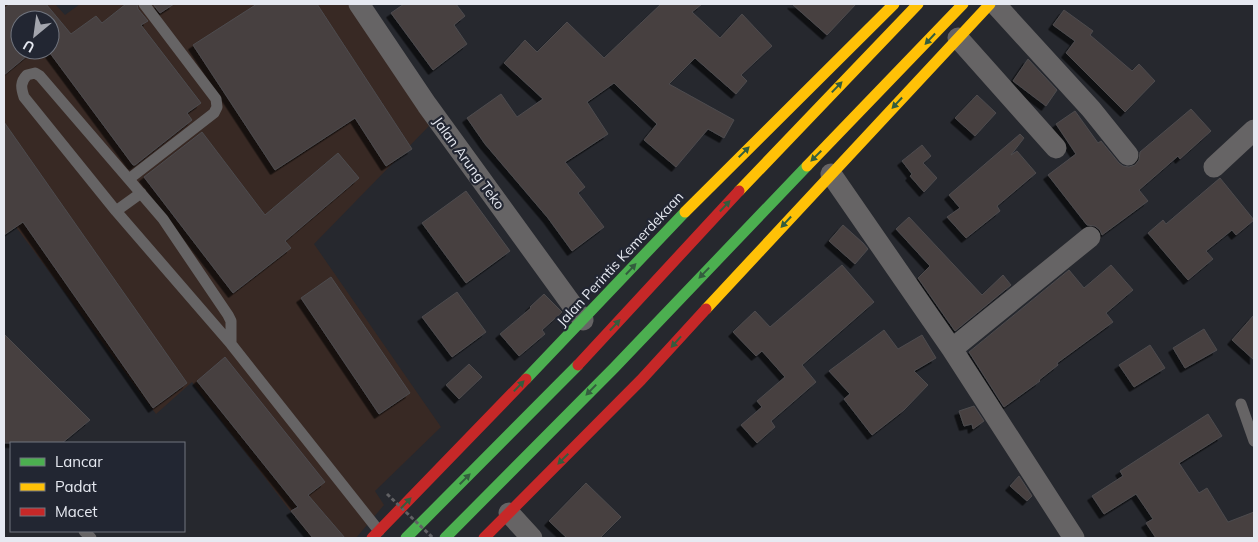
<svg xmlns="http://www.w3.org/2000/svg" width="1258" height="542" viewBox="0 0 1258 542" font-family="Mulish,sans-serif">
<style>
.education{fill:#382924;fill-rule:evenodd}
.building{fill:#474141;stroke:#4d4b4e;filter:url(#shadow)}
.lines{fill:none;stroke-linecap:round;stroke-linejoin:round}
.lane{stroke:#666465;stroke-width:11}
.street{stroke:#666465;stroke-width:21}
.fast{stroke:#4caf50;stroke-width:11}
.slow{stroke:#ffc107;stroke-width:11}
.jam{stroke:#c62828;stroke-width:11}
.path-bridge{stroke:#616164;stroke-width:3;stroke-dasharray:4 2.5;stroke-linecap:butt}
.oneway{fill:#335d3e}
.labels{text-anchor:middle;stroke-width:4.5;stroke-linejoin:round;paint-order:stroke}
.street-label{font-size:14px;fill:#e6e9f1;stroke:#222632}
</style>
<defs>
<filter id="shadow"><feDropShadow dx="-4.5" dy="4.5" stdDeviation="0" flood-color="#0009"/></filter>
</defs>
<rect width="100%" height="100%" fill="#26282e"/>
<path class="education" d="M4,4H55L65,15L80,4H349L429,126L314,244L441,427L375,491L384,505L356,538H311L192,382L156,414L4,211ZM20,20H50V50H20Z"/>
<path class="building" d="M10,4H46L71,34L96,16L102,23L126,4H137L138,9L148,21L141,25L201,103L187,113L192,120L135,165H133L50,53V20H20V50H34L4,75V9Z
M153,4H174L160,13Z
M257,4H317L412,149L386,166L355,118L275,170L193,45Z
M404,4H456L465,16L454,25L467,44L433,70L391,13Z
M661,4H702L692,12L720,38L742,14L772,46L741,75L747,81L736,94L695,58L669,84L734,120L724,138L708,129L676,167L644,140L657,124L614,83L587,102L608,134L565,162L585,187L578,193L604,227L572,251L548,218L485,144L467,118L501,94L517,117L543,99L504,63L525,40L537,52L567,22L604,58Z
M792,4H856L827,35Z
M1064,10L1093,31L1090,35L1132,71L1139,64L1155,81L1125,112L1066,53L1075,41L1053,25Z
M1028,59L1057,90L1046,106L1013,81Z
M977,95L996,113L975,136L955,118Z
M1191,109L1211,131L1180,159L1178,156L1139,190L1148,201L1102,235L1100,230L1095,226L1087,225L1048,175L1076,154L1056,124L1075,111L1098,143L1101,141L1119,163L1123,166L1129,167L1135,165L1139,160L1140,152Z
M4,122L187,383L153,408L23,222L4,235Z
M202,132L265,215L338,153L359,178L285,241L291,248L233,293L144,177Z
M1020,134L1024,138L1011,155L1017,151L1036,173L997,206L1000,211L966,238L947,217L960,208L949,195Z
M922,145L931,156L923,163L937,178L924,192L910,176L912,174L902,161Z
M1220,178L1254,220L1236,235L1232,230L1206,251L1213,259L1188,280L1148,233L1163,220L1166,224Z
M466,191L510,251L466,283L422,223Z
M909,217L982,295L1003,275L1011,285L955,331L918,278L930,266L896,229Z
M843,225L863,243L868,249L855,264L829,241Z
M842,265L874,302L802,365L816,382L771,421L775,427L757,443L741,425L762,407L757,401L785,377L762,351L756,356L733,332L755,311L770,327Z
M1111,265L1133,290L1106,313L1113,322L1057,363L1058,365L1039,380L1040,381L1004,407L969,352L1069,270L1084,288Z
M331,277L410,393L379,414L301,298Z
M457,292L486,332L452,357L422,317Z
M544,294L562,312L542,330L545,334L519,356L500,334L531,308L530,307Z
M1254,315V360L1232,340Z
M1204,329L1217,350L1185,368L1173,348Z
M884,330L898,349L922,335L936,358L914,371L928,385L904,410L872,435L844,399L850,394L829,371Z
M4,334L90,420L62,443H4Z
M1150,345L1165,368L1134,387L1119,365Z
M225,357L325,482L308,495L345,538H313L291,511L298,507L197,381Z
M469,364L482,377L459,399L446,385Z
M974,406L984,421L973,429L972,424L964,426L959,411Z
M1208,414L1222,436L1179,463L1199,493L1207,488L1228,522L1254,512V538H1156L1146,523L1153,519L1136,494L1104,514L1092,496L1123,476L1120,471Z
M1019,476L1032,496L1027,501L1010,486Z
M586,483L621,517L600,538H567L549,521Z"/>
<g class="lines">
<path class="lane" d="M129,179L214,113L217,107L216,99L144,4
M116,211L141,193
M231,344V321L228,315L163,219L40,76L35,73L27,75C20,82 21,88 24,97L116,211L231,344L379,531
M1241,404L1254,441
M84,531L91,538"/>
<path class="street" d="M359,4L427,105L583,320
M995,4L1091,109L1128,155
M958,38L1056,148
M1214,167L1254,130
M831,174L952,349L1074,538
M952,349L1090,237
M509,513L532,538"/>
<path class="fast" d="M526,379L685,212
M406,538L578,365
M445,538L614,368L807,166"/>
<path class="slow" d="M807,166L963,4
M739,191L918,4
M685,212L894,4
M706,309L990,4"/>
<path class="jam" d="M578,365L739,191
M372,538L526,379
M484,538L641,380L706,309"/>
<path class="path-bridge" d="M387,494L433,538"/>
</g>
<defs><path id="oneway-solid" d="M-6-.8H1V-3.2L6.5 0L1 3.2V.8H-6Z" transform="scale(1.25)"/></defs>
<g class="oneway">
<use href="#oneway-solid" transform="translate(930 39) rotate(133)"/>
<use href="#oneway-solid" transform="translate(837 87) rotate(-46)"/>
<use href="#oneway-solid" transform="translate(897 103) rotate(133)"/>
<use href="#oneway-solid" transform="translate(744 152) rotate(-45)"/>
<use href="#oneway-solid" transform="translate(816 156) rotate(135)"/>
<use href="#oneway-solid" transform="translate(725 206) rotate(-47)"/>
<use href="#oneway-solid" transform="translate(786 222) rotate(133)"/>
<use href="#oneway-solid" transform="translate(631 269) rotate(-47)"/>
<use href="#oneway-solid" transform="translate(704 273) rotate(134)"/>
<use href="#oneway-solid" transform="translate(615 325) rotate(-47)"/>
<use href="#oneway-solid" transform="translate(676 342) rotate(132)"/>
<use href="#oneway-solid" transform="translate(519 386) rotate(-46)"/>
<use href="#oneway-solid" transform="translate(591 390) rotate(134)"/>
<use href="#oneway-solid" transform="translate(563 459) rotate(135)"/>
<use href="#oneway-solid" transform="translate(465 479) rotate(-45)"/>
<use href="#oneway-solid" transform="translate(406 503) rotate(-46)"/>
</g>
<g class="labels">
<g class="street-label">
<text transform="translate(469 163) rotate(54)" y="5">Jalan Arung Teko</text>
<text transform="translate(620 259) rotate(-47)" y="5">Jalan Perintis Kemerdekaan</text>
</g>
</g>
<rect width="1258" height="542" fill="none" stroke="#e6e9f1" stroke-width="10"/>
<rect x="10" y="442" width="175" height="90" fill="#222632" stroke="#70747e"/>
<rect x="20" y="458" width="25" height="8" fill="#4caf50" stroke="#70747e"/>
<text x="55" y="467" font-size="15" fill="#e6e9f1">Lancar</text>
<rect x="20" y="483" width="25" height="8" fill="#ffc107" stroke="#70747e"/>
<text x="55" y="492" font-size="15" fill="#e6e9f1">Padat</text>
<rect x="20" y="508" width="25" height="8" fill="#c62828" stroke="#70747e"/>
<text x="55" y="517" font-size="15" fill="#e6e9f1">Macet</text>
<g transform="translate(35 35) rotate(209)"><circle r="24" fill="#222632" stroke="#70747e"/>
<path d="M0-4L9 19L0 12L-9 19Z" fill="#a3a5ad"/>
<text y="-8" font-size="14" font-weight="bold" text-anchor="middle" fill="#e6e9f1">U</text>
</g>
</svg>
